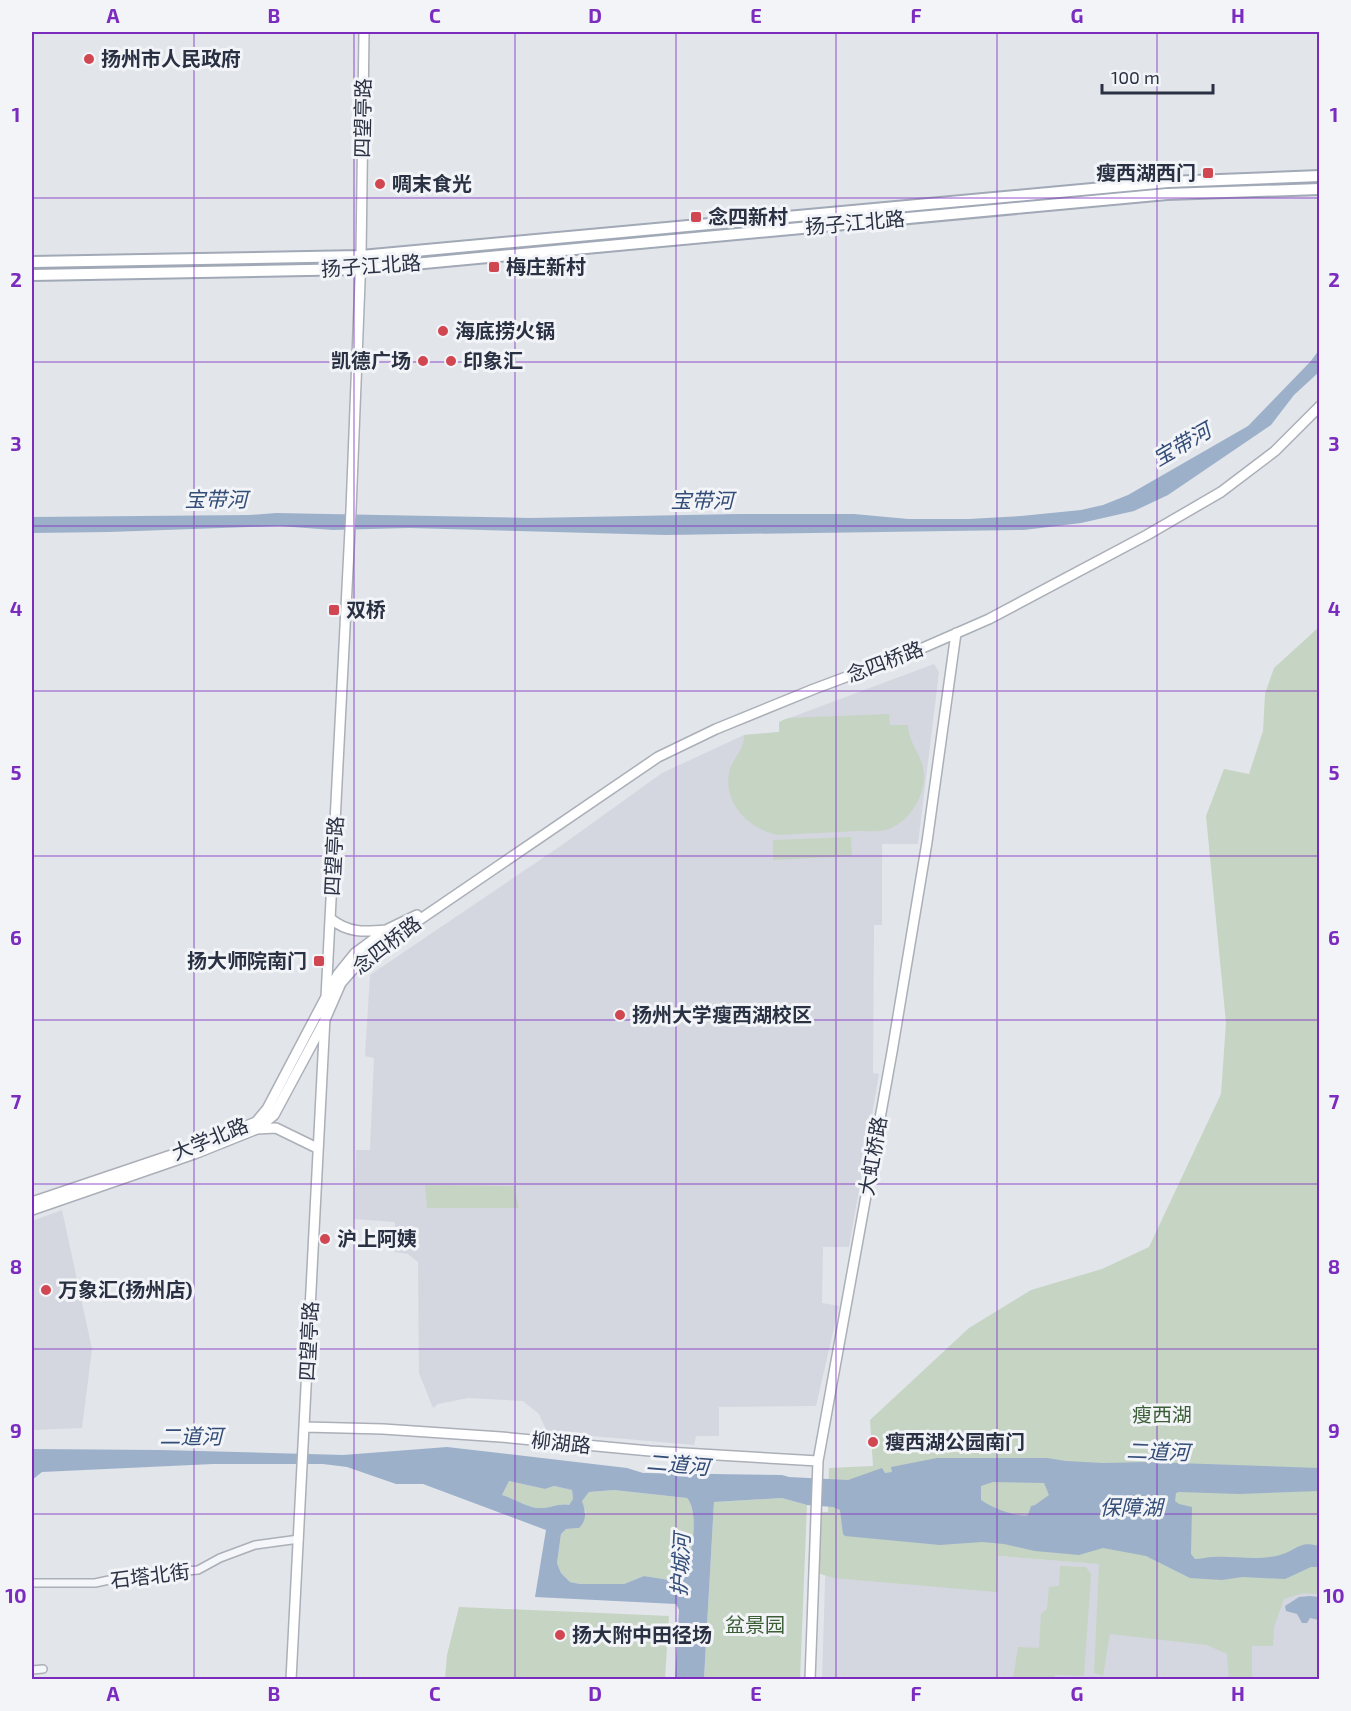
<svg xmlns="http://www.w3.org/2000/svg" width="1351" height="1711" viewBox="0 0 1351 1711" font-family="'Exo 2','Noto Sans SC',sans-serif">
<style>
.built{fill:#d4d7df}
.green{fill:#c6d4c3}
.water{fill:#9db0ca;fill-rule:evenodd}
.lines{fill:none;stroke-linecap:round;stroke-linejoin:round}
.street-casing{stroke:#abafb8;stroke-width:10}
.secondary-casing{stroke:#abafb8;stroke-width:12}
.primary-casing{stroke:#a1a8b6;stroke-width:14}
.street{stroke:#f5f6f9;stroke-width:7}
.secondary{stroke:#fff;stroke-width:9}
.primary{stroke:#fff;stroke-width:10}
.grid{fill:none;stroke:#7b2cbf;stroke-width:1.5;stroke-opacity:0.55}
.poi-dot{fill:#d04752;stroke:#f2f4f8;stroke-width:2}
.labels{text-anchor:middle;stroke-width:6;stroke-linejoin:round;paint-order:stroke}
.poi-label{font-size:20px;font-weight:bold;fill:#2a3143;stroke:#f2f4f8;text-anchor:start}
.street-label{font-size:20px;fill:#2a3143;stroke:#f2f4f8}
.park-label{font-size:20px;fill:#3c5e37;stroke:#f2f4f8}
.water-label{font-size:21px;font-style:italic;fill:#334d77;stroke:#f2f4f8}
.neatline{fill:none;stroke:#7b2cbf;stroke-width:2}
.grid-label{font-size:20px;text-anchor:middle;font-weight:bold;fill:#7b2cbf}
</style>
<rect width="100%" height="100%" fill="#e2e5ea"/>
<path class="built" d="M934,664L939,672L918,844H882V925H874L873,1073L879,1074L849,1247H823L822,1303L839,1306L816,1406L719,1407V1436H696L694,1445L547,1432L539,1414L523,1401L468,1398L438,1404L433,1408L419,1373L418,1262L408,1254L394,1252L395,1222L354,1219L356,1150H370L374,1058L365,1056L370,975L562,845L662,773L744,735L779,732V722L784,720Z
M62,1210L92,1349L82,1428L32,1430V1221Z
M826,1550L958,1553L1102,1564L1319,1588V1679L822,1680Z"/>
<path class="green" d="M1319,627V1594L1304,1593L1284,1599L1274,1627L1273,1646H1252V1679H1229L1227,1654L1207,1645L1110,1634L1103,1676L1094,1673L1099,1564L998,1556L997,1592L833,1578L818,1573L820,1512H828L829,1468L873,1466L870,1420L969,1328L1031,1290L1102,1269L1149,1247L1221,1094L1226,1023L1206,816L1224,769L1249,774L1263,731L1265,694L1274,668Z
M889,714L890,725H908C908,744 924,756 924,776C924,799 908,823 886,830C878,832 866,831 858,831C831,832 805,834 779,835C748,830 721,801 730,769C735,755 744,751 744,735L779,732V722L788,718Z
M851,837L852,856L773,860V840Z
M425,1185L514,1186L519,1208H427Z
M509,1481L545,1489L554,1486L572,1490L573,1499L569,1505C558,1503 549,1509 539,1508C527,1508 514,1498 502,1495Z
M614,1490L687,1498C700,1514 692,1562 680,1578L669,1580L644,1576L624,1584H580L570,1582L561,1573L557,1563L561,1534L565,1529L579,1528L586,1512L581,1501L589,1492Z
M782,1498L807,1505L800,1679L704,1680L714,1502Z
M1060,1566L1086,1567L1091,1574L1084,1676L1055,1675L1054,1679H1013L1018,1647L1039,1648L1041,1614L1047,1609L1049,1587L1059,1586Z
M459,1607L669,1616L665,1679H445L447,1655Z"/>
<path class="water" d="M1319,350V372L1294,395L1271,425L1168,495L1134,511L1081,523L1024,530L665,535L409,528L333,530L279,526L109,532L32,533V517L249,515L276,513L530,518L739,514H854L908,519H969L1021,516L1081,510L1103,505L1128,495L1248,426L1310,362Z
M447,1447L627,1468L643,1473L782,1475L789,1477L848,1480L882,1468L885,1473L892,1472L891,1467L937,1458H1047L1066,1461L1103,1463L1147,1462L1319,1468V1491L1239,1494L1179,1492L1176,1493L1175,1501L1179,1504L1192,1507L1191,1554L1195,1559C1201,1559 1207,1557 1213,1557C1235,1556 1259,1561 1280,1555C1297,1550 1299,1540 1319,1546V1567H1311L1285,1579L1242,1577L1222,1580L1190,1578L1146,1556L1103,1548L1079,1555L1035,1551L1004,1544L982,1542L940,1545L845,1536L843,1534L840,1510L833,1507L807,1505L782,1498L714,1502L704,1679H675L679,1610L676,1604L535,1597L546,1530L423,1484H396L347,1467L323,1464H213L42,1472L32,1480V1449L161,1450L343,1455ZM509,1481L545,1489L554,1486L572,1490L573,1499L569,1505C558,1503 549,1509 539,1508C527,1508 514,1498 502,1495ZM993,1482L1044,1483L1049,1495L1035,1505L1031,1506L1028,1515C1017,1518 990,1507 981,1500V1486ZM614,1490L687,1498C700,1513 692,1562 681,1578L669,1580L644,1576L624,1584H580L570,1582L561,1573L557,1563L561,1534L566,1529L579,1528C587,1520 586,1512 582,1501L589,1492Z
M1310,1596L1319,1597V1620L1310,1618L1307,1623H1302L1297,1614L1286,1611L1285,1606L1299,1597Z"/>
<g class="lines">
<defs>
<path id="street" d="M32,1583H95L128,1576L198,1570L220,1558L255,1545L299,1539
M32,1670L43,1669"/>
<path id="secondary" d="M331,919C348,933 364,932 386,930
M257,1129L276,1128L317,1148
M32,1202L195,1147L256,1122L267,1109L338,974L355,953L386,930L417,915
M32,1210L197,1153L257,1129L274,1115L324,1022L341,983L362,959L658,757L716,729L814,689L918,650L989,619L1147,535L1221,492L1275,451L1320,406
M305,1427L383,1429L501,1437L650,1451L818,1461
M291,1680L351,510L361,256L364,32
M810,1680L818,1461L892,1052L927,842L956,633"/>
<path id="primary" d="M32,262L361,256L1168,182L1320,176
M32,275L360,269L1167,194L1320,189"/>
</defs>
<use href="#street" class="street-casing"/>
<use href="#secondary" class="secondary-casing"/>
<use href="#primary" class="primary-casing"/>
<use href="#street" class="street"/>
<use href="#secondary" class="secondary"/>
<use href="#primary" class="primary"/>
</g>
<path class="grid" d="M194,32V1680M354,32V1680M515,32V1680M676,32V1680M836,32V1680M997,32V1680M1157,32V1680M32,198H1320M32,362H1320M32,526H1320M32,691H1320M32,856H1320M32,1020H1320M32,1184H1320M32,1349H1320M32,1514H1320"/>
<g class="poi-dot">
<circle cx="89" cy="59" r="6"/>
<rect x="1202" y="167" width="12" height="12" rx="3"/>
<circle cx="380" cy="184" r="6"/>
<rect x="690" y="211" width="12" height="12" rx="3"/>
<rect x="488" y="261" width="12" height="12" rx="3"/>
<circle cx="443" cy="331" r="6"/>
<circle cx="423" cy="361" r="6"/>
<circle cx="451" cy="361" r="6"/>
<rect x="328" y="604" width="12" height="12" rx="3"/>
<rect x="313" y="955" width="12" height="12" rx="3"/>
<circle cx="620" cy="1015" r="6"/>
<circle cx="325" cy="1239" r="6"/>
<circle cx="46" cy="1290" r="6"/>
<circle cx="873" cy="1442" r="6"/>
<circle cx="560" cy="1635" r="6"/>
</g>
<g class="labels">
<g class="poi-label">
<text x="101" y="66">扬州市人民政府</text>
<text x="1196" y="180" text-anchor="end">瘦西湖西门</text>
<text x="392" y="191">啁末食光</text>
<text x="708" y="224">念四新村</text>
<text x="506" y="274">梅庄新村</text>
<text x="455" y="338">海底捞火锅</text>
<text x="411" y="368" text-anchor="end">凯德广场</text>
<text x="463" y="368">印象汇</text>
<text x="346" y="617">双桥</text>
<text x="307" y="968" text-anchor="end">扬大师院南门</text>
<text x="632" y="1022">扬州大学瘦西湖校区</text>
<text x="337" y="1246">沪上阿姨</text>
<text x="58" y="1297">万象汇(扬州店)</text>
<text x="885" y="1449">瘦西湖公园南门</text>
<text x="572" y="1642">扬大附中田径场</text>
</g>
<g class="street-label">
<text transform="translate(363 118) rotate(-89)" y="7">四望亭路</text>
<text transform="translate(855 223) rotate(-5)" y="7">扬子江北路</text>
<text transform="translate(371 266) rotate(-4)" y="7">扬子江北路</text>
<text transform="translate(885 662) rotate(-21)" y="7">念四桥路</text>
<text transform="translate(334 856) rotate(-87)" y="7">四望亭路</text>
<text transform="translate(387 945) rotate(-38)" y="7">念四桥路</text>
<text transform="translate(210 1139) rotate(-22)" y="7">大学北路</text>
<text transform="translate(873 1156) rotate(-80)" y="7">大虹桥路</text>
<text transform="translate(309 1341) rotate(-87)" y="7">四望亭路</text>
<text transform="translate(561 1443) rotate(6)" y="7">柳湖路</text>
<text transform="translate(150 1576) rotate(-7)" y="7">石塔北街</text>
</g>
<g class="park-label">
<text x="1162" y="1422">瘦西湖</text>
<text x="755" y="1632">盆景园</text>
</g>
<g class="water-label">
<text transform="translate(1182 445) rotate(-30)" y="7">宝带河</text>
<text x="216" y="507">宝带河</text>
<text x="702" y="508">宝带河</text>
<text x="191" y="1444">二道河</text>
<text transform="translate(1158 1452) rotate(2)" y="7">二道河</text>
<text transform="translate(678 1465) rotate(5)" y="7">二道河</text>
<text x="1131" y="1515">保障湖</text>
<text transform="translate(681 1565) rotate(-87)" y="7">护城河</text>
</g>
</g>
<rect width="1351" height="1711" fill="none" stroke="#f2f4f8" stroke-width="66"/>
<path d="M1102 84v9h111v-9" fill="none" stroke="#2a3143" stroke-width="3"/>
<text x="1111" y="84" font-size="18" fill="#2a3143" stroke="#f2f4f8" stroke-width="4.5" paint-order="stroke">100 m</text>
<rect x="33" y="33" width="1285" height="1645" class="neatline"/>
<g class="grid-label">
<text x="113" y="23">A</text>
<text x="274" y="23">B</text>
<text x="435" y="23">C</text>
<text x="595" y="23">D</text>
<text x="756" y="23">E</text>
<text x="916" y="23">F</text>
<text x="1077" y="23">G</text>
<text x="1238" y="23">H</text>
<text x="16" y="122">1</text>
<text x="1334" y="122">1</text>
<text x="16" y="287">2</text>
<text x="1334" y="287">2</text>
<text x="16" y="451">3</text>
<text x="1334" y="451">3</text>
<text x="16" y="616">4</text>
<text x="1334" y="616">4</text>
<text x="16" y="780">5</text>
<text x="1334" y="780">5</text>
<text x="16" y="945">6</text>
<text x="1334" y="945">6</text>
<text x="16" y="1109">7</text>
<text x="1334" y="1109">7</text>
<text x="16" y="1274">8</text>
<text x="1334" y="1274">8</text>
<text x="16" y="1438">9</text>
<text x="1334" y="1438">9</text>
<text x="16" y="1603">10</text>
<text x="1334" y="1603">10</text>
<text x="113" y="1701">A</text>
<text x="274" y="1701">B</text>
<text x="435" y="1701">C</text>
<text x="595" y="1701">D</text>
<text x="756" y="1701">E</text>
<text x="916" y="1701">F</text>
<text x="1077" y="1701">G</text>
<text x="1238" y="1701">H</text>
</g>
</svg>
